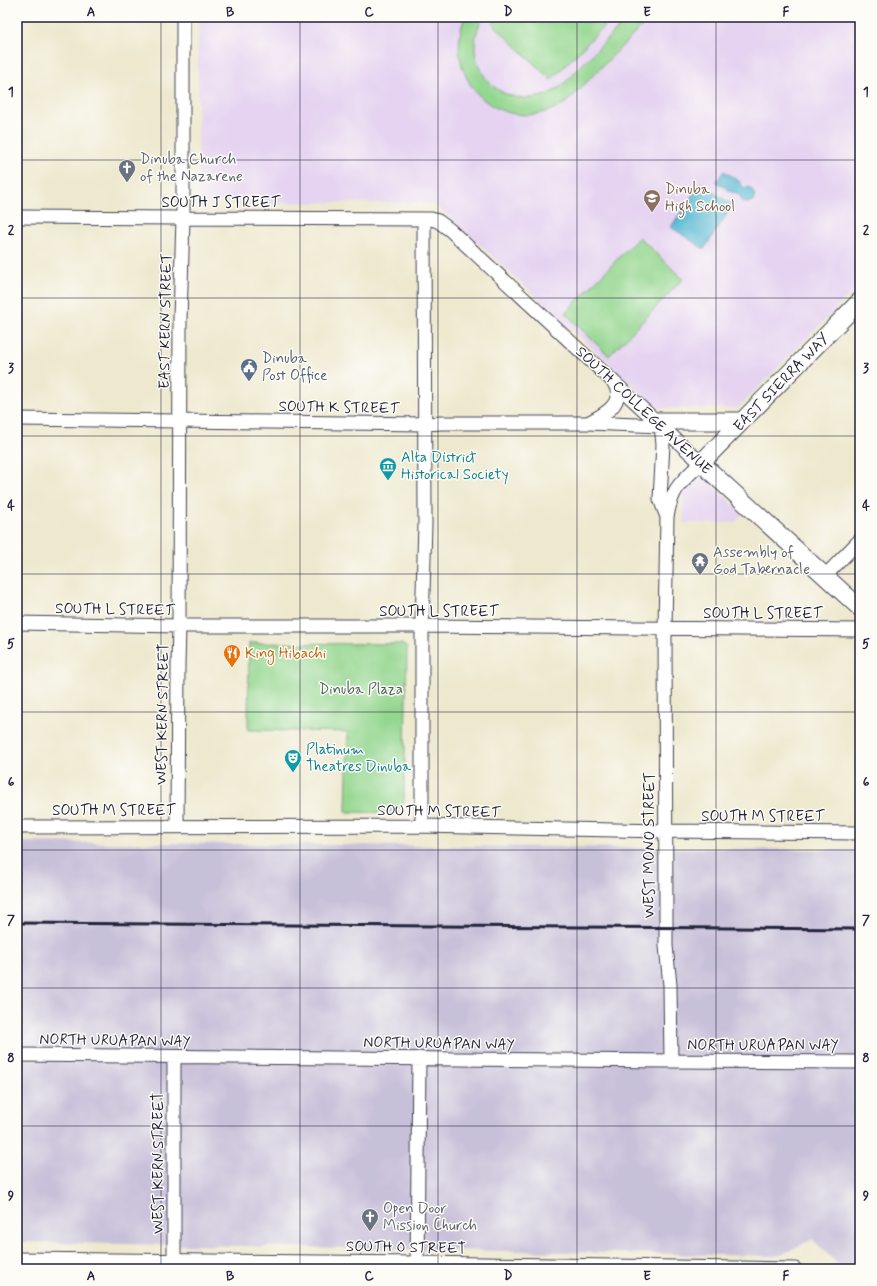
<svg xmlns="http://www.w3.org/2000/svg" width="877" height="1286" viewBox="0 0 877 1286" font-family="Mynerve,sans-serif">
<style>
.built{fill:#e5d3f1}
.industrial{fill:#c7c0d9}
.green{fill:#93d68e;stroke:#5a7c64}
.water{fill:#56b8d4;stroke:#3c6d88}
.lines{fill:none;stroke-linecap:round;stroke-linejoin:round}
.minor-casing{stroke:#404051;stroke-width:15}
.tertiary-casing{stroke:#404051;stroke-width:19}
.minor{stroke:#fff;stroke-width:13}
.tertiary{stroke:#fff;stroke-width:17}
.rail{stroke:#22223b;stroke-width:3}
.grid{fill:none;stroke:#22223b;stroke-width:1;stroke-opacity:0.55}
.labels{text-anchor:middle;stroke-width:3;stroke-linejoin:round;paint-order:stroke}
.worship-label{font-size:15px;fill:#5b616d;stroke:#fdfcf7;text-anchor:start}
.education-label{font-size:15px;fill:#785e54;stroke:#fdfcf7;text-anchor:start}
.street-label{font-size:15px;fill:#22223b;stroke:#fdfcf7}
.service-label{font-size:15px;fill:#4e5e75;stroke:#fdfcf7;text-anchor:start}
.culture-label{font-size:15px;fill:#0d838f;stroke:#fdfcf7;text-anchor:start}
.food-label{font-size:15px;fill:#c56008;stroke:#fdfcf7;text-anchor:start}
.park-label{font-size:15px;fill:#4a6158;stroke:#fdfcf7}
.neatline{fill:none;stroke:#22223b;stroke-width:1.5}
.grid-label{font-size:13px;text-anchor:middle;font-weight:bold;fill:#22223b}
</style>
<rect width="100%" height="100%" fill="#fdfcf7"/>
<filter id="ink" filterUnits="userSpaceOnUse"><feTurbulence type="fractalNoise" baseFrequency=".025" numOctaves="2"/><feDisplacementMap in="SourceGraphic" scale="8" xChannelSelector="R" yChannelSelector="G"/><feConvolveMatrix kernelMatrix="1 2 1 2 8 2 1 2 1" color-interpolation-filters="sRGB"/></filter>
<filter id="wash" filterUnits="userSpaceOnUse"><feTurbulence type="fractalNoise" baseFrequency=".012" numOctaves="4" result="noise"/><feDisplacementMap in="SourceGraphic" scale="16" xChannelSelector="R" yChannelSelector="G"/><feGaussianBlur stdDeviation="0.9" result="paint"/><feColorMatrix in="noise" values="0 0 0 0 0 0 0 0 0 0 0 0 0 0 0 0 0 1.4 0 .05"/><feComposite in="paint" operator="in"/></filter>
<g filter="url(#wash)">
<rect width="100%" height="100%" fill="#ede8ce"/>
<path class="built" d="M198,17H860V284L739,407L736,408H660L653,404L451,218L435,205L423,203L201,202L199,201L198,196Z
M701,476L743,513L735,523H684L683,494L698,477Z"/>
<path class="industrial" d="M17,842L860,850V1269H843L812,1239L783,1254L776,1256L17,1242Z"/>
<path class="green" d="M465,17H483C474,34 471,54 482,72C488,83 497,91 509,95C522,100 537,99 550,93C563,87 572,75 582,65C598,49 613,33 629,17H651L567,102C560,106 553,110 545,112C487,128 443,71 465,17Z
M498,17H613L551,80L492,23Z
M639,237L683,279L609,356L565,313Z
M249,643L402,644L406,647L407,649L404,803L395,813L346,812L348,732L248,730Z"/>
<path class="water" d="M724,171L740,182V184L745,188L749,187L752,189L755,196L753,201L747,203L743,202L741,199L740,196L734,192L733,193L716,182Z
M700,183L733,205L704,249L671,227Z"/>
</g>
<g filter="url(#ink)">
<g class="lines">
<defs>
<path id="minor" d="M17,217L183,218L431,219L438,221L450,230L701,463C680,483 672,488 667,517L665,629L666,919V946L670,985L671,1061
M17,419L425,424L442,423H588L661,426
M588,423C600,416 621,407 617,390C617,387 614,384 613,381
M661,426L663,444L660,499L667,517
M825,576L860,540
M17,623L179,626H422L860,630
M177,826L178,665L179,626L180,320L183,218V17
M422,826V626L425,524L424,219
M17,827L422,826L665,831L860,833
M17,1055L671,1061L860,1062
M17,1259L417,1263L795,1269
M174,1269V1057
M417,1269L419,1058"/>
<path id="tertiary" d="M860,301L701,463L860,608
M655,421H742"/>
</defs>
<use href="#minor" class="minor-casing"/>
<use href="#tertiary" class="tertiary-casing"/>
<use href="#minor" class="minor"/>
<use href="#tertiary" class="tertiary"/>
<path class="rail" d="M17,923L860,929"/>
</g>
</g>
<path class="grid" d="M161,17V1269M300,17V1269M438,17V1269M577,17V1269M716,17V1269M17,160H860M17,298H860M17,436H860M17,574H860M17,712H860M17,850H860M17,988H860M17,1126H860"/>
<defs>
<symbol id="church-pin" viewBox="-11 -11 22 30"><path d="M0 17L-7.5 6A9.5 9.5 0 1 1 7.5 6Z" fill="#6b7280" stroke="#fdfcf7"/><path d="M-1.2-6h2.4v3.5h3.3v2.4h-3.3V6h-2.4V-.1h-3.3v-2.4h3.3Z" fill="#fff"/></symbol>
<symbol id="school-pin" viewBox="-11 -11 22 30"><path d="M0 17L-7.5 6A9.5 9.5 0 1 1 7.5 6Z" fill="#8d6e63" stroke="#fdfcf7"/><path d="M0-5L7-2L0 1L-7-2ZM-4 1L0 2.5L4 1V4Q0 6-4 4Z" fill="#fff"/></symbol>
<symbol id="civic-pin" viewBox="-11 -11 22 30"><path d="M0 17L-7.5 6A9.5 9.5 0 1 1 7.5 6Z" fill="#5c6f8a" stroke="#fdfcf7"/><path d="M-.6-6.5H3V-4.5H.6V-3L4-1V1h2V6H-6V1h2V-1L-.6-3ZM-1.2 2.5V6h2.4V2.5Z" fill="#fff"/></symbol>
<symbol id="museum-pin" viewBox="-11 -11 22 30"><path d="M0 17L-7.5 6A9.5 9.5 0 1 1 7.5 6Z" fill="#0f9aa8" stroke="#fdfcf7"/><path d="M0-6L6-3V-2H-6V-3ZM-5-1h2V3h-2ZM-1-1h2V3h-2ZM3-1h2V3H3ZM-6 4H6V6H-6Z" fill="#fff"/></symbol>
<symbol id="temple-pin" viewBox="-11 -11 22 30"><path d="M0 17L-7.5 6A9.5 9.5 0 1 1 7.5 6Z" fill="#6b7280" stroke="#fdfcf7"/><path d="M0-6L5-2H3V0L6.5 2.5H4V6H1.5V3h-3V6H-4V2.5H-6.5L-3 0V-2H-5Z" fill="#fff"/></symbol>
<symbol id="restaurant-pin" viewBox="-11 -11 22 30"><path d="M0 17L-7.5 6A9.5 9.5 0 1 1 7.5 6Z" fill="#e8710a" stroke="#fdfcf7"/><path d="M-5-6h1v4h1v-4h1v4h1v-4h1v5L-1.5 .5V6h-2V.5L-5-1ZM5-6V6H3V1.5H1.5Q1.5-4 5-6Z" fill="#fff"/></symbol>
<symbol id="theatre-pin" viewBox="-11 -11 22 30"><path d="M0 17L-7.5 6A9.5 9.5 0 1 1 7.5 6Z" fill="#0f9aa8" stroke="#fdfcf7"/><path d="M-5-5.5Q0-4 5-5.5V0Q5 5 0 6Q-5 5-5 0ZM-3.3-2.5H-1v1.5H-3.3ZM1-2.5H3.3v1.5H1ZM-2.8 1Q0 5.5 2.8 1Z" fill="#fff"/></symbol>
</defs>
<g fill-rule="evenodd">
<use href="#church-pin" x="117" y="158" width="20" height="27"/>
<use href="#school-pin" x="642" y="188" width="20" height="27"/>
<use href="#civic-pin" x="239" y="357" width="20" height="27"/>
<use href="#museum-pin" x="378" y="456" width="20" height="27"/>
<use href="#temple-pin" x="690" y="551" width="20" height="27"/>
<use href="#restaurant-pin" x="222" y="643" width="20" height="27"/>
<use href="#theatre-pin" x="283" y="748" width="20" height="27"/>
<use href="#church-pin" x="360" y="1207" width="20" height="27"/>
</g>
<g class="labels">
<g class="worship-label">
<text x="140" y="164">Dinuba Church<tspan x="140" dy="17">of the Nazarene</tspan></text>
<text x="713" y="557">Assembly of<tspan x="713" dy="17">God Tabernacle</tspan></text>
<text x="383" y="1213">Open Door<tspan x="383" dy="17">Mission Church</tspan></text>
</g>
<g class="education-label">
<text x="665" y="194">Dinuba<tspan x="665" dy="17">High School</tspan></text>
</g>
<g class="street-label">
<text x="221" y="207">SOUTH J STREET</text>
<text transform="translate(165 321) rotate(-89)" y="5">EAST KERN STREET</text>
<text transform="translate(781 382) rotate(-46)" y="5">EAST SIERRA WAY</text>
<text transform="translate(339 407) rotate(1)" y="5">SOUTH K STREET</text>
<text transform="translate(644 410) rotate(43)" y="5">SOUTH COLLEGE AVENUE</text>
<text transform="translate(115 609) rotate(1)" y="5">SOUTH L STREET</text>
<text x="439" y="616">SOUTH L STREET</text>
<text x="763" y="618">SOUTH L STREET</text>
<text transform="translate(162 714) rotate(-89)" y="5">WEST KERN STREET</text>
<text x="114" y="815">SOUTH M STREET</text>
<text transform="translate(439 811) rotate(1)" y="5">SOUTH M STREET</text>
<text x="763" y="821">SOUTH M STREET</text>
<text transform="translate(649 845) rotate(-90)" y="5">WEST MONO STREET</text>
<text transform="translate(115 1040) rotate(1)" y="5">NORTH URUAPAN WAY</text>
<text transform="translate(439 1043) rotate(1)" y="5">NORTH URUAPAN WAY</text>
<text x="763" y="1050">NORTH URUAPAN WAY</text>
<text transform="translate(158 1163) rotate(-90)" y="5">WEST KERN STREET</text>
<text transform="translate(406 1247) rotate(1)" y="5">SOUTH O STREET</text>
</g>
<g class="service-label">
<text x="262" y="363">Dinuba<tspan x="262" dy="17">Post Office</tspan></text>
</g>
<g class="culture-label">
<text x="401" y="462">Alta District<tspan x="401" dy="17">Historical Society</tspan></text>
<text x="306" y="754">Platinum<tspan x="306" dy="17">Theatres Dinuba</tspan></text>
</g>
<g class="food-label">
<text x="245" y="658">King Hibachi</text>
</g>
<g class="park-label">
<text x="361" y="694">Dinuba Plaza</text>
</g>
</g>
<rect width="877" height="1286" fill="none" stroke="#fdfcf7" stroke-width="44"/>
<rect x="22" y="22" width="833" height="1242" class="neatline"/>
<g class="grid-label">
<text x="91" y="16">A</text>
<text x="230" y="16">B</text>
<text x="369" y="16">C</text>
<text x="508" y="16">D</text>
<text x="647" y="16">E</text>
<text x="786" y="16">F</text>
<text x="11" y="96">1</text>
<text x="866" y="96">1</text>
<text x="11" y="234">2</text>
<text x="866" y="234">2</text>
<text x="11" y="372">3</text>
<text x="866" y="372">3</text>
<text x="11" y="510">4</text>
<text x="866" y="510">4</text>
<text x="11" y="648">5</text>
<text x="866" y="648">5</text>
<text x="11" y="786">6</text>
<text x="866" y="786">6</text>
<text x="11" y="924">7</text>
<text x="866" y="924">7</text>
<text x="11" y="1062">8</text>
<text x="866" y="1062">8</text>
<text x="11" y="1200">9</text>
<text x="866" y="1200">9</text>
<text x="91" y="1280">A</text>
<text x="230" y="1280">B</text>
<text x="369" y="1280">C</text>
<text x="508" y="1280">D</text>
<text x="647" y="1280">E</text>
<text x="786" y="1280">F</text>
</g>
</svg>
